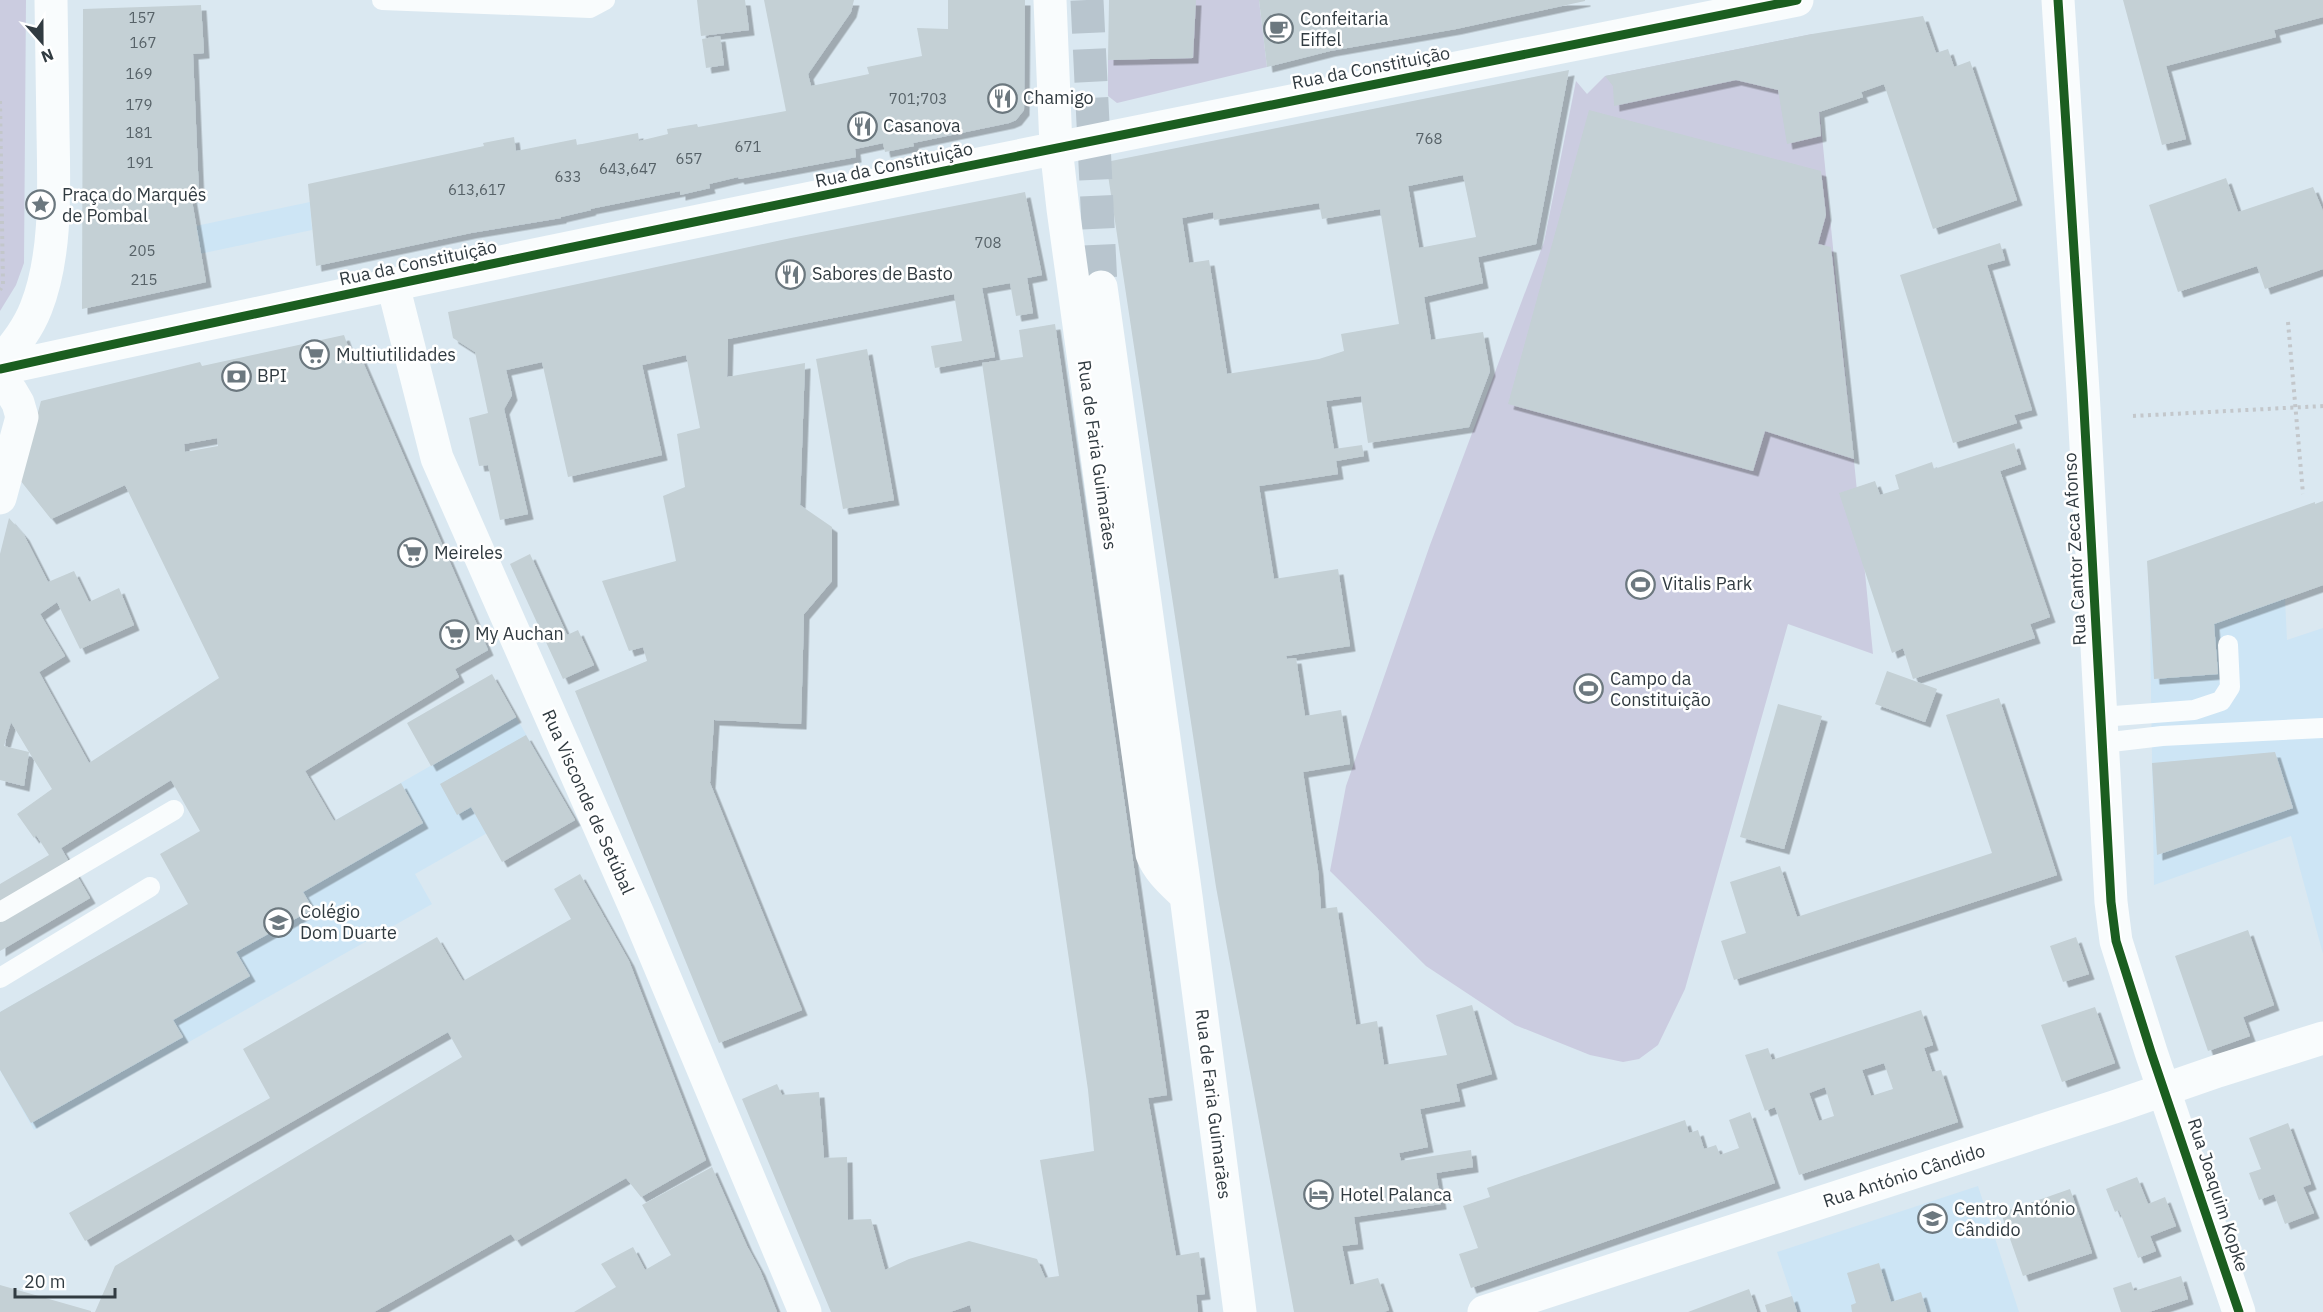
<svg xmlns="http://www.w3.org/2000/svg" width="2323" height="1312" viewBox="0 0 2323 1312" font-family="'IBM Plex Sans',sans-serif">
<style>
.built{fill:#cde5f5}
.green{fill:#cbcce0}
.building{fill:#c4d0d5;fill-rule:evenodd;filter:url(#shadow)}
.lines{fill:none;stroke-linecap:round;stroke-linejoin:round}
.secondary-tunnel{stroke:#b8c5ce;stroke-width:33;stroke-dasharray:33 16;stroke-linecap:butt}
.path{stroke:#c3c7cb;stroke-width:4;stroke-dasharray:3 4.5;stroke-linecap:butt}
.service{stroke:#f9fcfd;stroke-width:20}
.minor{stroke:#f9fcfd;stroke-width:33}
.secondary{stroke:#f9fcfd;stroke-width:33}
.cycleway-casing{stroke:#fff;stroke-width:13}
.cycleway{stroke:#1b5e20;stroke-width:9}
.labels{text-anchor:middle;stroke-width:5;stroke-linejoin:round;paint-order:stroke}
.number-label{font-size:15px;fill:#576268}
.poi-label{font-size:18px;fill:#313b41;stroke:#fff;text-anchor:start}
.street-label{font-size:18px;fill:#313b41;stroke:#fff}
</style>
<defs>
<filter id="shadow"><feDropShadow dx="5.5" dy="5.5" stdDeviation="0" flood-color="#0004"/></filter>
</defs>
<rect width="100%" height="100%" fill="#dae8f1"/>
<path class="built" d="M310,202L312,230L82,279V250Z
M2260,527L2285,599L2287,640L2323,628V954L2291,836L2154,885L2149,564Z
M516,717L559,792L415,874L432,904L34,1130L0,1070V1012Z
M1978,1186L2019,1312H1797L1777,1252Z"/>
<path class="green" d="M0,0H26L24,263L16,285L0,311Z
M1194,0H1259L1267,67L1117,103L1108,96V60L1192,58Z
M1812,34L1873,654L1788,624L1685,989L1658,1045L1639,1059L1623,1062L1590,1055L1515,1025L1426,966L1330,871L1346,786L1430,545L1544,242L1576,81L1587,94L1605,76Z"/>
<path class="building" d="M697,0H745L749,30L701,36Z
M764,0H854L851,12L808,74L811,86L869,74L867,67L922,56L917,28L948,29V0H1025L1024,110L1016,120L1009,123L913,143L914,146L885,152L883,143L855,149L856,157L739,179L738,177L709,184L710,188L680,195V191L590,209L591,210L561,217V218L471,233L316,266L308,184L484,146L483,143L514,137L516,151L576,139L577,145L638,133L639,141L668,134L667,129L697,124L698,127L786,111Z
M1109,0H1196L1193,58L1108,60Z
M1259,0H1585V1L1456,29L1330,51L1267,67Z
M2123,0H2323V17L2274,30L2276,37L2166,66L2186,139L2162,145Z
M201,5L204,53L193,54L199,194L191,195L206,282L82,309L83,9Z
M1923,16L1936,53L1948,49L1954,67L1970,61L2017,200L1933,229L1884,84L1861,92L1863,97L1819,112L1821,136L1787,144L1778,90L1736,80L1614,106L1613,86L1605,76L1812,34Z
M720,36L724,65L706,68L702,39Z
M1569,70L1536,244L1478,257L1483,283L1424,297L1431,340L1483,332L1490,371L1469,427L1368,443L1361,396L1326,401L1334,449L1362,445L1364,456L1336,461L1338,474L1259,486L1274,579L1338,569L1350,646L1286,656L1287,659L1296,658L1305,716L1341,710L1350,764L1303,772L1318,870L1321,909L1337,907L1356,1025L1377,1021L1384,1065L1447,1055L1436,1015L1472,1005L1492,1074L1456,1084L1460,1101L1420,1109L1428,1147L1399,1153L1401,1161L1471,1150L1473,1167L1436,1173L1441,1204L1354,1217L1358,1244L1342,1246L1350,1285L1378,1278L1389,1310L1384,1312H1294L1216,887L1106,162ZM1463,175L1476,237L1419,248L1408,186ZM1319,203L1322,219L1380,209L1399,324L1341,334L1344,351L1319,359L1227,374L1209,260L1189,263L1182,218L1213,212L1214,220Z
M1589,110L1821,171L1826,215L1818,244L1831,247L1854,459L1765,431L1753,471L1508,404Z
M2226,178L2238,212L2313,187L2323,211V269L2265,289L2257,266L2178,292L2149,205Z
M1025,192L1042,275L1027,278L1033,313L1016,316L1010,283L982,288L995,357L935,368L931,346L962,341L954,294L728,339L727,377L805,363L800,505L832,527V581L804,614L801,724L714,720L710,783L802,1010L719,1043L575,691L647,661L643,647L629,651L602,581L676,561L663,496L685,487L677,434L700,428L686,355L642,365L662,455L568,477L542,362L506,370L512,395L504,409L528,514L500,520L488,465L479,466L469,418L488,413L475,352L453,338L448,312L791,238Z
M2000,243L2005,260L1987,265L2032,410L2014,415L2017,423L1953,443L1900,275Z
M1055,324L1167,1095L1148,1098L1176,1256L1199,1252L1205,1294L1196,1295L1198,1312H972L970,1305L950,1312H831L742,1099L777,1084L782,1095L819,1092L824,1158L847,1157L848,1220L871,1219L885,1270L909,1259L969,1241L1037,1259L1045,1278L1059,1276L1040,1160L1094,1151L1088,1090L982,363L1023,357L1019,330Z
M344,335L351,355L359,353L488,650L455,669L459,677L305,771L334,821L401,783L423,823L303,892L313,909L236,952L250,976L173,1020L183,1037L31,1123L0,1070V1012L188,904L160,854L200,831L171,780L61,848L90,898L0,951V884L49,855L36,835L34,838L17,814L52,789L29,752L24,786L0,780V554L9,518L24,535L48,582L74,571L89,602L119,588L134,625L80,649L57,602L40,614L65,656L39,672L89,763L219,678L125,485L51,519L20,480L41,401L200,362L202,366ZM217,438L218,446L185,452L184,444ZM11,722L29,752L4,746Z
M867,349L894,500L843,509L816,359Z
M2014,443L2021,464L2000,471L2050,617L2030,624L2035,638L1913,679L1903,648L1892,653L1839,493L1875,481L1880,495L1899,489L1895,475L1932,462L1934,469Z
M2323,501V585L2214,624L2218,674L2154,679L2147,561L2315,502V504Z
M530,554L567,635L578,630L594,665L563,679L510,564Z
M1887,671L1937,689L1925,722L1875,704Z
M492,674L516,717L431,766L407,723Z
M1999,698L2057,875L1734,980L1721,941L1746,933L1730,882L1780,866L1797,917L1992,853L1946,715Z
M1778,704L1822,716L1784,849L1740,837Z
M526,735L575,820L502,862L471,807L457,815L440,784Z
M2275,752L2293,808L2157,855L2152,763Z
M580,874L629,961L706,1160L641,1197L626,1178L516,1241L511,1234L374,1312H95L115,1266L462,1057L448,1032L85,1241L69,1213L270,1098L243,1049L437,937L463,981L571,919L554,889Z
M2248,930L2274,1005L2243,1017L2250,1036L2208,1051L2175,956Z
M2076,937L2089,974L2063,982L2050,946Z
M2095,1007L2115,1063L2062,1082L2041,1025Z
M1921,1010L1933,1045L1924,1048L1932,1072L1941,1070L1958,1122L1799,1175L1775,1107L1765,1111L1745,1055L1768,1048L1772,1060ZM1884,1063L1893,1089L1871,1096L1862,1070ZM1825,1087L1834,1116L1819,1121L1809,1093Z
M1750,1112L1775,1183L1471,1288L1459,1254L1478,1248L1463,1206L1490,1197L1487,1188L1685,1120L1689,1133L1698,1130L1704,1149L1716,1145L1720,1155L1739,1148L1729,1120Z
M2288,1123L2311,1184L2303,1187L2314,1213L2285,1224L2274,1194L2259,1200L2249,1173L2261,1169L2249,1138Z
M712,1167L747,1246L760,1270L777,1312H574L616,1287L601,1264L633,1247L645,1270L671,1255L642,1205Z
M2137,1177L2148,1204L2165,1197L2176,1226L2150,1236L2156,1251L2138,1258L2119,1210L2115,1212L2106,1189Z
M2070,1189L2092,1253L2023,1276L2001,1213Z
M1879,1263L1891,1302L1921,1292L1927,1312H1852L1851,1305L1856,1303L1847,1273Z
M2181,1276L2188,1299L2149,1312H2121L2113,1288L2131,1282L2134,1291Z
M0,1285L91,1311V1312H0Z
M1749,1289L1757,1312H1688Z
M1792,1296L1797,1312H1767L1765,1305Z"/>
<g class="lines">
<path class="secondary-tunnel" d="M1087,0L1101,287"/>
<path class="path" d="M0,101L3,285L0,290
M2288,322L2303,494
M2133,416L2323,406"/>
<path class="service" d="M382,0L590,8L605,0
M2101,717L2194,710L2221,701L2230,687L2228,645
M2103,743L2162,736L2323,728
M0,912L174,810
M0,978L150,887"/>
<path class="minor" d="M2058,0L2083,391L2111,902L2116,941L2151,1052L2239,1312
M393,285L437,458L638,914L805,1312
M0,382L11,391L18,403L22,417L0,498
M1484,1312L2114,1107L2218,1071L2323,1038"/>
<path class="secondary" d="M1050,0L1056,147L1063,209L1152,854C1159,872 1173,883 1186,896
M1101,287L1186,896L1240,1312
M0,360C15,347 29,326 36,308C57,255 54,188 53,132C52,88 52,44 51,0
M0,369C597,238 1197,120 1797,0"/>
<defs>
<path id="cycleway" d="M2058,0L2083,391L2111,902L2116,941L2151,1052L2239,1312
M0,369C597,238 1197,120 1797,0"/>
</defs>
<use href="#cycleway" class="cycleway-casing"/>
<use href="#cycleway" class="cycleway"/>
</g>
<defs>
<symbol id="cafe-ring" viewBox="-11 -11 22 22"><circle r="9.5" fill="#fff" stroke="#6c787f" stroke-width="1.5"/><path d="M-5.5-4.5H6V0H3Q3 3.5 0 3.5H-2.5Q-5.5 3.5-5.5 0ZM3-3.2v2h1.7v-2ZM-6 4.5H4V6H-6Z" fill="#6c787f"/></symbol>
<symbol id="restaurant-ring" viewBox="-11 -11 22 22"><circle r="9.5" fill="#fff" stroke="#6c787f" stroke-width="1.5"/><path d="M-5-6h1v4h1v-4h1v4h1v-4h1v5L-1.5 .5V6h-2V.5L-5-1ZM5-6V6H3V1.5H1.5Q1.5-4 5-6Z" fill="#6c787f"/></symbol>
<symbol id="sight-ring" viewBox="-11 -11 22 22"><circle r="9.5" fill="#fff" stroke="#6c787f" stroke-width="1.5"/><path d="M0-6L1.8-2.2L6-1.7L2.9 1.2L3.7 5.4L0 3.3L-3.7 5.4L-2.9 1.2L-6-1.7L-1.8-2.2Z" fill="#6c787f"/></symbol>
<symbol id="supermarket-ring" viewBox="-11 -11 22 22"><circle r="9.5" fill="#fff" stroke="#6c787f" stroke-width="1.5"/><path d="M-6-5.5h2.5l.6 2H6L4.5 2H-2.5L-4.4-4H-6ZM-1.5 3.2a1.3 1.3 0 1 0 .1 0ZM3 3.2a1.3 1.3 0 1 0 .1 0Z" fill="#6c787f"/></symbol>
<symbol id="bank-ring" viewBox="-11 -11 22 22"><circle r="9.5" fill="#fff" stroke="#6c787f" stroke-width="1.5"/><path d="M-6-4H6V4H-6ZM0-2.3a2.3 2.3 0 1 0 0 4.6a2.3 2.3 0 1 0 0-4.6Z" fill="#6c787f"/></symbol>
<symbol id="stadium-ring" viewBox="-11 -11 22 22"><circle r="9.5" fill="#fff" stroke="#6c787f" stroke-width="1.5"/><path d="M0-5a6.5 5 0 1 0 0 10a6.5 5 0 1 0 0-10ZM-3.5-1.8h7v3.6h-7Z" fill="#6c787f"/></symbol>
<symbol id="school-ring" viewBox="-11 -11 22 22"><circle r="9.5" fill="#fff" stroke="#6c787f" stroke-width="1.5"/><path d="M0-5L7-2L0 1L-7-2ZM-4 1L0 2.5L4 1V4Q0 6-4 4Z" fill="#6c787f"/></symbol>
<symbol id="hotel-ring" viewBox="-11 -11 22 22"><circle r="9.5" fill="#fff" stroke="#6c787f" stroke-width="1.5"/><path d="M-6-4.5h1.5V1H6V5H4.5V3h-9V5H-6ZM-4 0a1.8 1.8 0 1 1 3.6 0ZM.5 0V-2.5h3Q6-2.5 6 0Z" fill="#6c787f"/></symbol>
</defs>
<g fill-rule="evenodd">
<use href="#cafe-ring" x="1262" y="12" width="33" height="33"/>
<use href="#restaurant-ring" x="986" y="82" width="33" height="33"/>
<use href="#restaurant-ring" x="846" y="110" width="33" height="33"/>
<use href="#sight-ring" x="24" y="188" width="33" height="33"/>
<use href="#restaurant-ring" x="774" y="258" width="33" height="33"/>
<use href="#supermarket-ring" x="298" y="338" width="33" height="33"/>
<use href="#bank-ring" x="220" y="360" width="33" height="33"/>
<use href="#supermarket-ring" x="396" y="536" width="33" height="33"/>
<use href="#stadium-ring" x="1624" y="568" width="33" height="33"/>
<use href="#supermarket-ring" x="438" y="618" width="33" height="33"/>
<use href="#stadium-ring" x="1572" y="672" width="33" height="33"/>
<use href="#school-ring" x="262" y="906" width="33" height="33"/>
<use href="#hotel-ring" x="1302" y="1178" width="33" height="33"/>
<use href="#school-ring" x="1916" y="1202" width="33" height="33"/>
</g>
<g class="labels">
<g class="number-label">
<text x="142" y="23">157</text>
<text x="143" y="48">167</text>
<text x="139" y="79">169</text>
<text x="918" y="104">701;703</text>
<text x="139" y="110">179</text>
<text x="139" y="138">181</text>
<text x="1429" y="144">768</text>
<text x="748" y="152">671</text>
<text x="689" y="164">657</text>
<text x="140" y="168">191</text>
<text x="628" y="174">643,647</text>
<text x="568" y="182">633</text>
<text x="477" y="195">613,617</text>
<text x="988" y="248">708</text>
<text x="142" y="256">205</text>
<text x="144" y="285">215</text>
</g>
<g class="poi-label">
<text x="1300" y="25">Confeitaria<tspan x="1300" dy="21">Eiffel</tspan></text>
<text x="1023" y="104">Chamigo</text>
<text x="883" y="132">Casanova</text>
<text x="62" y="201">Praça do Marquês<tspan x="62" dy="21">de Pombal</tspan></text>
<text x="812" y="280">Sabores de Basto</text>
<text x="336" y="361">Multiutilidades</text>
<text x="257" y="382">BPI</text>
<text x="434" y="559">Meireles</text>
<text x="1662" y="590">Vitalis Park</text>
<text x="475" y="640">My Auchan</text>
<text x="1610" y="685">Campo da<tspan x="1610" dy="21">Constituição</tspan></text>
<text x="300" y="918">Colégio<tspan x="300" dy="21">Dom Duarte</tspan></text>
<text x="1340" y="1201">Hotel Palanca</text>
<text x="1954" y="1215">Centro António<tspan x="1954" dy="21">Cândido</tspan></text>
</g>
<g class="street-label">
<text transform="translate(1371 68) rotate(-11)" y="6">Rua da Constituição</text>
<text transform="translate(894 165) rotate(-12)" y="6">Rua da Constituição</text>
<text transform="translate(418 263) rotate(-12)" y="6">Rua da Constituição</text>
<text transform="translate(1097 455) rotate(82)" y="6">Rua de Faria Guimarães</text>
<text transform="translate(2075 549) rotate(-93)" y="6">Rua Cantor Zeca Afonso</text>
<text transform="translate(588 802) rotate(66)" y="6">Rua Visconde de Setúbal</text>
<text transform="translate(1213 1104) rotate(83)" y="6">Rua de Faria Guimarães</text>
<text transform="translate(1904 1176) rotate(-18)" y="6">Rua António Cândido</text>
<text transform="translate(2218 1195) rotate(72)" y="6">Rua Joaquim Kopke</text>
</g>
</g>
<g transform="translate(42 42) rotate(159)" stroke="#ffffff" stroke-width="4.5" paint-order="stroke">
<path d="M0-4.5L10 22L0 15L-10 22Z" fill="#313b41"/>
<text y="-9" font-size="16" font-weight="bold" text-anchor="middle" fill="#313b41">N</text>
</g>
<path d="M15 1288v9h100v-9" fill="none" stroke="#313b41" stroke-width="3"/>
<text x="24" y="1288" font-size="18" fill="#313b41" stroke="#ffffff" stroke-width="4.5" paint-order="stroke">20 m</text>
</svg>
